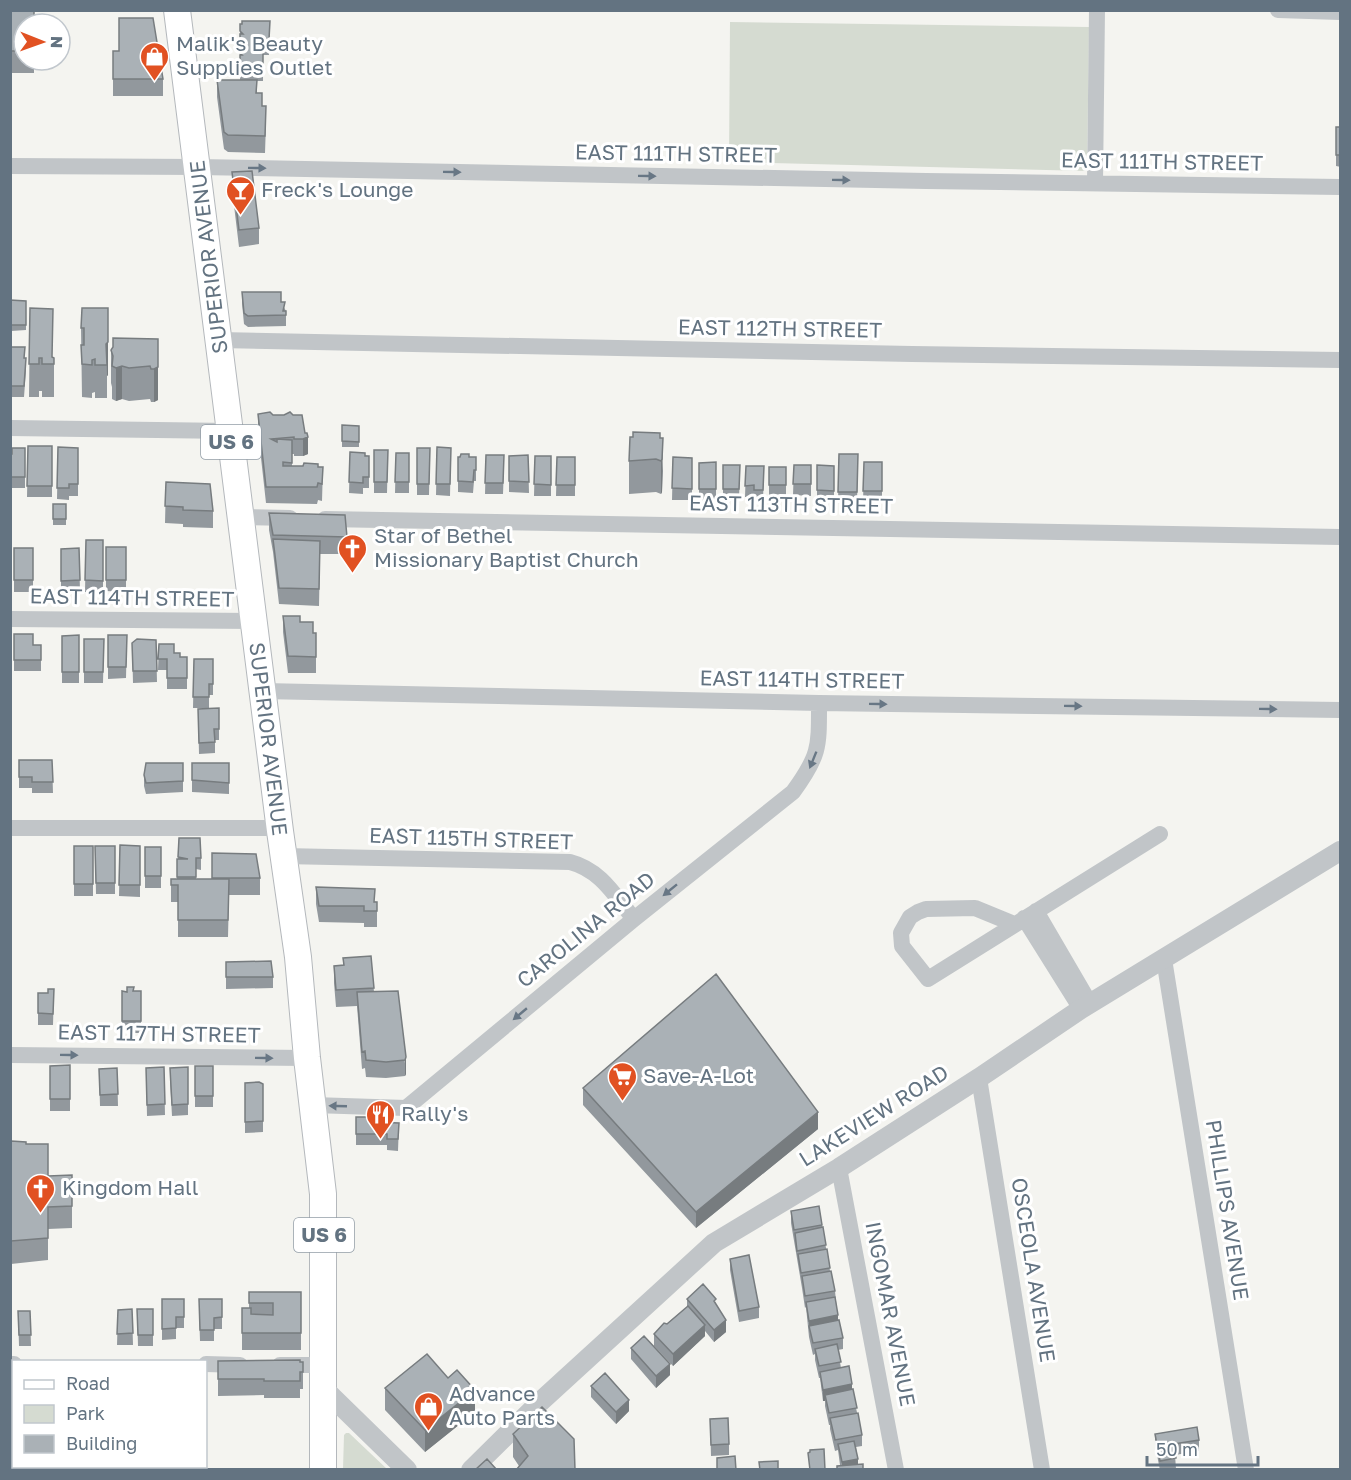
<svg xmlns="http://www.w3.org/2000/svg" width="1351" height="1480" viewBox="0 0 1351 1480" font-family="'Golos Text',sans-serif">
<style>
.green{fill:#d5dbd1}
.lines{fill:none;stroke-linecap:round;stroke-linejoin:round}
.primary-casing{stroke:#b4b8bc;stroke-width:28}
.minor{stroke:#c1c5c8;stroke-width:16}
.tertiary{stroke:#c1c5c8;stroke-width:20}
.primary{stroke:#fff;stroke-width:26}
.wall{fill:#92989d}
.shaded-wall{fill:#777c7f}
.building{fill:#aab1b6;stroke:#777c7f;stroke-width:1.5}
.oneway{fill:#687785}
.labels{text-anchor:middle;stroke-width:6;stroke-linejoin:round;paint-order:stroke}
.shield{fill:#fff;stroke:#929da7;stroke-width:1.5}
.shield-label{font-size:20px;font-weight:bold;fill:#637381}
.poi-label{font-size:21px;fill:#637381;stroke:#fff;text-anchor:start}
.street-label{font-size:21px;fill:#637381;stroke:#fff}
</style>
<rect width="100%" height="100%" fill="#f4f4f0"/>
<path class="green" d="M730,22L1089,27L1087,171L729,162Z
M346,1433H349L387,1469H343L344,1435Z"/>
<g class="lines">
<defs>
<path id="primary" d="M177,10L280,831L298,957L307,1058L323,1194V1470"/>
</defs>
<use href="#primary" class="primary-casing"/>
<path class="minor" d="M1278,10L1340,12
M10,166L198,167L926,181L1340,187
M1095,183L1097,10
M219,340L912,354L1340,360
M10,428L230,431
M241,517L290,518
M325,519L1340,537
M10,619L254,621
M263,691L819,703L1340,710
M10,828H280
M283,856L570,862C601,870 615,896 634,919
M1036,911L1085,995
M1024,918L1081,1009
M1014,924L975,908L926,909L918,912L910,917L901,933L902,946L928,979L1160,834
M1164,959L1246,1470
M10,1055L307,1058
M979,1078L1042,1470
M313,1105L406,1108L634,919L793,792C820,755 819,747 819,703
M839,1168L896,1470
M10,1364H14
M206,1364L240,1365
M280,1365H324
M136,1470V1466"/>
<path class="tertiary" d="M324,1389L407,1470
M471,1470L540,1402L714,1243L839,1168L979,1078L1081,1009L1340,851"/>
<use href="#primary" class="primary"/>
</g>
<path class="wall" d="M10,10L24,24V60H34V73H10Z
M270,21L269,55H263V81H257V93L266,123L265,153L228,152L224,149L217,97V80H242H240V24Z
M113,51L163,79V96H113Z
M1336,127H1341V167L1336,166Z
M232,172L259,228V244L239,247L232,189Z
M242,292L281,302L286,311V326L248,327L244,324L242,303Z
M10,300L26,301V330L11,331Z
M30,308L52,357L54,358V397H42V391H39V397H29Z
M108,308V375L107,376V398H95V392L92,393V398L82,397L81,328Z
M158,339V400L154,402H151L150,399L129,401L122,399L116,401L112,399V387L111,383V350Z
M10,347L24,358L26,370L24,397H10Z
M258,414L273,415L305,433L308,454L303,456H294V454H292V466L323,467L322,501L318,500L317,504L266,503L258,431Z
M342,425L359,426V447H342Z
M660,438L663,471L662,492L661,494L656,492L629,494V461Z
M28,446H52V497H27Z
M58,447L78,448V496H69V500L57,499Z
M437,447L451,448L450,496L436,495Z
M25,448V488H10V454Z
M417,448H430L429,495H417Z
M374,450H388L387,493H374Z
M350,452L369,456V488H363V494L349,493Z
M396,453H409V493H395Z
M839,454H858L857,504L838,503Z
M486,455L504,466L503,494H485Z
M528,455L529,493L509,492V456Z
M535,456H551V496H534Z
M458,457H476V481H474L473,493L458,492Z
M557,457H575V496H556Z
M673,457L692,458V500H672Z
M716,462V501L699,500V463Z
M864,462H882V503H863Z
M723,465H740L739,501L723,500Z
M794,465H811V496L793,495Z
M817,465L834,466V502H817Z
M746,466H764L763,501H754V497H745Z
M769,467H786V496H769Z
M166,482L213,511V528L183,527V524L165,523Z
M53,504H66V525H53Z
M269,513L347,537V554H320L319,606L279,604L273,552L269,530Z
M86,540H103V592H85Z
M106,547H126V592L106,591Z
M14,548H33V592H14Z
M79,548L80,592H61V549Z
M283,616L300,622L313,633H316V673H288L283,632Z
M14,634L33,645H41V671H14Z
M79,635V683H62V636Z
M108,635H127L126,678L108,679Z
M104,639L103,683H84V672Z
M156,640L157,682L133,683L132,643Z
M159,644L180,657H187V689H167V670H158Z
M194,659H213V695H209V708H193Z
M198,709L219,729V740H215V753L199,754Z
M19,760H52L53,793H32V788H19Z
M183,763V792L146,794L144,786V775Z
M229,763V794L192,792V780Z
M179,838L201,858V870L196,869V879H212V853L260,878V895H229L228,937H178V902H171V879H177V859H178Z
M120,845L140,846V897L119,896Z
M74,846H93V896H74Z
M95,846H115V894H96Z
M145,847H161V888H145Z
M316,887L377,902V927H364V923L319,922L316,904Z
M371,956L374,992L398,991L406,1074L405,1076L386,1078L366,1077L365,1068L362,1069L357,1006L336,1007L334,983V966L343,965V958Z
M226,962L273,977V988L226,989Z
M54,989L53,1025H38V1013L48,993Z
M122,991H141V1033H122Z
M70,1065V1111H50V1066Z
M195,1066L213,1096V1107H195Z
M164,1067L165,1115L147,1116L146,1068Z
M188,1067V1115L172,1116L170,1079Z
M117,1068L118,1106H100L99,1069Z
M245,1083L263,1084V1132L245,1133Z
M583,1088L818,1129L696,1228L583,1105Z
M356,1117L371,1122L399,1123L398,1151L387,1150V1145H356Z
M11,1141L26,1144L48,1176L72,1206V1228L48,1229V1260L11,1264Z
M791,1211L822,1225L830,1271L835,1291L838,1320L843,1338V1349L838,1350L841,1368L852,1390L862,1435V1446L856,1447L858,1464L840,1465L838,1450L835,1451L830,1429V1425H829L825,1406V1401H823L820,1378H819L815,1360V1354L813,1355L809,1337L806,1307L805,1308L802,1288L791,1223Z
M730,1259L759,1307V1318L739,1322L730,1270Z
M249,1292H301V1350H242V1308H249Z
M162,1299H184V1328H176V1339L162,1340Z
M222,1299V1329H214V1341H200L199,1311Z
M687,1299L716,1304L726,1332L714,1342L705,1331V1336L673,1366L654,1346V1334L687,1307Z
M132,1309L133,1345H117L118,1310Z
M137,1309H153V1346H138Z
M18,1311H30L31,1346H19Z
M631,1348L670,1375L656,1388L631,1359Z
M218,1361L303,1362V1389H300V1398H264V1395L218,1396Z
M10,1370H14V1415H10Z
M591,1386L629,1411L616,1424L591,1397Z
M385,1388L475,1412L425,1452L385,1410Z
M710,1419L729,1444V1455L711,1456Z
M513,1434L575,1470L519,1466L513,1457Z
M1155,1434L1199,1440V1451L1175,1455L1176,1469L1160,1470L1155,1445Z
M87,1467H104V1468H87Z"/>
<path class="shaded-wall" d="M108,342V375L107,376L106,344Z
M122,366V399L116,401V368Z
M158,367V400L154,402V369Z
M308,437V454L303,456V439Z
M663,438L662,492L661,494V461Z
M406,1057V1074L405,1076V1060Z
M818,1112V1129L696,1228V1212Z
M838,1315V1326H809V1332V1321Z
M726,1320V1332L714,1342V1330Z
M705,1325V1336L673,1366V1354Z
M670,1364V1375L656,1388V1376Z
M852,1384V1395H825V1401H823V1390Z
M475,1390V1412L425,1452V1430Z
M629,1400V1411L616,1424V1412Z
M858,1459V1470H842V1462Z"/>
<path class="building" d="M10,10H34V24H24V51H10Z
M119,18H153L163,79H113V51H119Z
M242,21H270L269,39L263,38V64H256V70H245V64L240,63V55H242L240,53V34H243L240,31V24H242Z
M217,80H257L256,93H262V106H266L265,136L228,135L224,132Z
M1336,127H1341V155H1336Z
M252,171L259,228L239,230L232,172Z
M242,292H281V302H285L283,311H286V315L248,316L244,313Z
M10,300L26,301V325H11Z
M30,308L53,309L52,357L54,358V364H42V358H39V364H29Z
M82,308H108V342L106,344L107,365H95V359L92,360V365L82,364L81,345H84V328H81Z
M113,338L158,339V367L154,369H151L150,366L129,368L122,366L116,368L112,366L113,356L111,350L113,347Z
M10,347H25L24,358H26L24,386H10Z
M270,412L273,415H284L290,412L293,415H302L305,433H307L308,437L303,439H294V437L271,439L277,442V439L292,440V463L283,462V466H303L304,463L318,464V467H323L322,484L318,483L317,487H266L258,414Z
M342,425L359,426V442L342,441Z
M633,432L660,433V438H663L662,459L661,461L656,459L629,461L630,437H633Z
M28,446H52V486H27Z
M58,447L78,448V484H69V488H57Z
M437,447L451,448L450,484H436Z
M12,448H25V477H10V454H12Z
M417,448H430L429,484H417Z
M374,450H388L387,482H374Z
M350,452L365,453V456H369V477H363V483L349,482Z
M396,453H409V482H395Z
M461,454H469V457H476V470H474L473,482L458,481V457H460Z
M839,454H858L857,492H838Z
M486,455H504L503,483H485Z
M528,455L529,482L509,481V456Z
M535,456H551V485L534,484Z
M557,457H575V485H556Z
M673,457L692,458V489L672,488Z
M716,462V489H699V463Z
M864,462H882V491H863Z
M723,465H740L739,489H723Z
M794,465H811V484H793Z
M817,465L834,466V491L817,490Z
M746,466H764L763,490H754V485L745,486Z
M769,467H786V485H769Z
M166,482L210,484L213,511L183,510V507L165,506Z
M53,504H66V519H53Z
M269,513L345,515L347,537L273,535Z
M273,539L320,541L319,589L279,588Z
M86,540H103V581L85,580Z
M106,547H126V580H106Z
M14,548H33V580H14Z
M79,548L80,580L61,581V549Z
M283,616H300V622H313V633H316V657L288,656Z
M14,634H33V645H41V660H14Z
M79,635V672H62V636Z
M108,635H127L126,667H108Z
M84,639H104L103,672H84Z
M137,639L156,640L157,671H133L132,643Z
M159,644H174V653H180V657H187V678H167V659H158Z
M194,659H213V684H209V697H193Z
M219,708V729H214L215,742L199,743L198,709Z
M19,760H52L53,782H32V777H19Z
M146,763H183V781L146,783L144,775Z
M192,763H229V783L192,780Z
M179,838H200L201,858H196V877H177V859H188L178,857Z
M120,845L140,846V885H119Z
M74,846H93V884H74Z
M95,846H115V883H96Z
M145,847H161V876H145Z
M212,853L256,854L260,878H212Z
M171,879H229L228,920H178V885H171Z
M316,887L375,889L374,902H377V911H364V906H319Z
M371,956L374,988L336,990L334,966L344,965L343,958Z
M271,961L273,977H226V962Z
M716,974L818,1112L696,1212L583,1088Z
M10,984L11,1010H10Z
M127,987H134L133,991H141V1021H122V991L127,992Z
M48,989H54L53,1014L38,1013V993H48Z
M398,991L406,1057L405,1060L386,1062L366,1060L365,1051L362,1052L357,992Z
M70,1065V1099H50V1066Z
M195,1066H213V1096H195Z
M164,1067L165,1104L147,1105L146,1068Z
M188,1067V1104L172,1105L170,1068Z
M117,1068L118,1094L100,1095L99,1069Z
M259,1082L263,1084V1121L245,1122V1083Z
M356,1117H371V1122L399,1123L398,1139H387V1134H356Z
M11,1141L26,1142V1144H48V1176L72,1175V1206L48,1207V1238L11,1241Z
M819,1206L822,1225L794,1230L791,1211Z
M823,1227L826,1245L797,1251L795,1233Z
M827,1249L830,1268L801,1273L798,1254Z
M749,1255L759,1307L739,1311L730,1259Z
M831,1271L835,1291L805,1296L802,1276Z
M703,1284L716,1299L714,1301L726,1320L714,1330L687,1299Z
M249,1292H301V1333H242V1308H251V1314L273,1315V1303H249Z
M835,1297L838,1315L809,1321L806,1302Z
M162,1299H184V1317H176V1328L162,1329Z
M199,1299H222V1317L214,1318V1330H200Z
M688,1306L705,1325L673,1354L654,1334L664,1323L667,1324Z
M132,1309L133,1333L117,1334L118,1310Z
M137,1309H153V1335H138Z
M18,1311H30L31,1335H19Z
M839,1320L843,1338L813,1343L809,1326Z
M644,1336L670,1364L656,1376L631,1348Z
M837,1344L841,1362L819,1366L815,1349Z
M427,1354L448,1378L457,1370L475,1390L425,1430L385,1388Z
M300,1360V1362H303V1372H300V1381H264V1379H218V1361Z
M849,1366L852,1384L823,1390L820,1372Z
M10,1370H14V1403H10Z
M605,1373L629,1400L616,1412L591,1386Z
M853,1389L857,1408L829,1413L825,1395Z
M542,1407L574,1439L575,1470H516L528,1456L513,1434Z
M858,1413L862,1435L835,1440L830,1418Z
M728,1418L729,1444L711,1445L710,1419Z
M1197,1427L1199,1440L1173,1444L1176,1458L1160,1461L1155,1434Z
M854,1441L858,1459L842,1462L838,1444Z
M824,1449L825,1470H810L808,1453L810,1452V1450Z
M735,1456L736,1470H717V1458Z
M487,1459L497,1470H475Z
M778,1461V1470H760L759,1462Z
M863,1464V1470H837V1466Z
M97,1468H116V1470H97Z"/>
<defs><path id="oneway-solid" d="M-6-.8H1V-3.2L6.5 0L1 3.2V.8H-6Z" transform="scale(1.5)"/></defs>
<g class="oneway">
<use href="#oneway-solid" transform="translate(257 168) rotate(1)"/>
<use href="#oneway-solid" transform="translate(452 172) rotate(1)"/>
<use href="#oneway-solid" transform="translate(647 176) rotate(1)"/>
<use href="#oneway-solid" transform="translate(841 180) rotate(1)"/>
<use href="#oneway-solid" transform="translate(878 704) rotate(1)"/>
<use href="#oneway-solid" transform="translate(1073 706) rotate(1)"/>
<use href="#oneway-solid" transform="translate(1268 709) rotate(1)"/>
<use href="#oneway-solid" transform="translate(813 760) rotate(112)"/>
<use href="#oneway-solid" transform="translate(670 890) rotate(141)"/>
<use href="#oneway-solid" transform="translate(520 1014) rotate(140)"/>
<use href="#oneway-solid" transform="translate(69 1055) rotate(1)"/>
<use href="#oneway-solid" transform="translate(264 1058) rotate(1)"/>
<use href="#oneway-solid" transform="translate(338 1106) rotate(-178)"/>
</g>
<defs>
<symbol id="shop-pin" viewBox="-11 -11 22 30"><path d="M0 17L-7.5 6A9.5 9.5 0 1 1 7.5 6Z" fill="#e15122" stroke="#fff"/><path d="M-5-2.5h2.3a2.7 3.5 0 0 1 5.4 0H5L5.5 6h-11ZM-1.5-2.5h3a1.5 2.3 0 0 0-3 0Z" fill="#fff"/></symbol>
<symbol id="bar-pin" viewBox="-11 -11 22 30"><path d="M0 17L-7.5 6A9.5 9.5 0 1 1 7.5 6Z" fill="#e15122" stroke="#fff"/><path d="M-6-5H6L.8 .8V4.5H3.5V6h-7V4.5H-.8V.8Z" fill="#fff"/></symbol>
<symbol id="church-pin" viewBox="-11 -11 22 30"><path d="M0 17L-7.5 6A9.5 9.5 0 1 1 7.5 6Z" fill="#e15122" stroke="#fff"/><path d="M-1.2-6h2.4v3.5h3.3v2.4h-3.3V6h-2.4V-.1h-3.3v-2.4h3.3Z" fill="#fff"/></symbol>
<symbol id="supermarket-pin" viewBox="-11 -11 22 30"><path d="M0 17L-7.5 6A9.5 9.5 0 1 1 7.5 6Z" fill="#e15122" stroke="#fff"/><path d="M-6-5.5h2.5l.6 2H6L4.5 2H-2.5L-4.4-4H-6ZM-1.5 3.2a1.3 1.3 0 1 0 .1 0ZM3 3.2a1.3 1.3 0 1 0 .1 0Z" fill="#fff"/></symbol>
<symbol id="restaurant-pin" viewBox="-11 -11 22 30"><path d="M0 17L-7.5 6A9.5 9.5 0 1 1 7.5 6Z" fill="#e15122" stroke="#fff"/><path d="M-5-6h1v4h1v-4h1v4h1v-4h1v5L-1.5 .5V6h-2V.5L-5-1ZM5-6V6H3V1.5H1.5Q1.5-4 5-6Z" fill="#fff"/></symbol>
</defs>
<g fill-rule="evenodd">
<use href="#shop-pin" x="138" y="40" width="33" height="45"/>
<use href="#bar-pin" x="224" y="174" width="33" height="45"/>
<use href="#church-pin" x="336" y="532" width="33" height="45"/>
<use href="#supermarket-pin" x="606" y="1060" width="33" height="45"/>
<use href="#restaurant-pin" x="364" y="1098" width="33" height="45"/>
<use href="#church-pin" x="24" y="1172" width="33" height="45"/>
<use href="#shop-pin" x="412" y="1390" width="33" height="45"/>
</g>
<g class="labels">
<g class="shield">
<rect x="201" y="425" width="60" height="34" rx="4.5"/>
<rect x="294" y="1218" width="60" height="34" rx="4.5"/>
</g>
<g class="shield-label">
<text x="231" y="449">US 6</text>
<text x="324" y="1242">US 6</text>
</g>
<g class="poi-label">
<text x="176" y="51">Malik's Beauty<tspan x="176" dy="24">Supplies Outlet</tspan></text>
<text x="261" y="197">Freck's Lounge</text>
<text x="374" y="543">Star of Bethel<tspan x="374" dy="24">Missionary Baptist Church</tspan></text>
<text x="643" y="1083">Save-A-Lot</text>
<text x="401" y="1121">Rally's</text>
<text x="62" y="1195">Kingdom Hall</text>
<text x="449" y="1401">Advance<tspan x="449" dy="24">Auto Parts</tspan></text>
</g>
<g class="street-label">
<text transform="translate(676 154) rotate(1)" y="7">EAST 111TH STREET</text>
<text transform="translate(1162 162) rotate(1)" y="7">EAST 111TH STREET</text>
<text transform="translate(209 257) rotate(-97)" y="7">SUPERIOR AVENUE</text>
<text transform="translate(780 329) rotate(1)" y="7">EAST 112TH STREET</text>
<text transform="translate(791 505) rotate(1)" y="7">EAST 113TH STREET</text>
<text transform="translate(132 598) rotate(1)" y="7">EAST 114TH STREET</text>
<text transform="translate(802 680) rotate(1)" y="7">EAST 114TH STREET</text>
<text transform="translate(268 739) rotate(83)" y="7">SUPERIOR AVENUE</text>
<text transform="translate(471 839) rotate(2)" y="7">EAST 115TH STREET</text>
<text transform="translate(586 930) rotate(-39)" y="7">CAROLINA ROAD</text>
<text transform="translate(159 1034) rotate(1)" y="7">EAST 117TH STREET</text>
<text transform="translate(874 1116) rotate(-32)" y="7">LAKEVIEW ROAD</text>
<text transform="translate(1227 1210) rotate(81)" y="7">PHILLIPS AVENUE</text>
<text transform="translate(1033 1270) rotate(81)" y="7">OSCEOLA AVENUE</text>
<text transform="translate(890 1314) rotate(79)" y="7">INGOMAR AVENUE</text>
</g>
</g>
<rect width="1351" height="1480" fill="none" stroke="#637381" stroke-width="24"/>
<rect x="12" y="1360" width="195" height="108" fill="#ffffff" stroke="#c1c7cd" stroke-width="1.5"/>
<rect x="24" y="1380" width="30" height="9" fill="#ffffff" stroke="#c1c7cd" stroke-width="1.5"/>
<text x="66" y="1390" font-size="18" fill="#637381">Road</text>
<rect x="24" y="1405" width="30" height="18" fill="#d5dbd1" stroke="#c1c7cd" stroke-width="1.5"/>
<text x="66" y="1420" font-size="18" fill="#637381">Park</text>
<rect x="24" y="1435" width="30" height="18" fill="#aab1b6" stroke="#c1c7cd" stroke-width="1.5"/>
<text x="66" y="1450" font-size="18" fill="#637381">Building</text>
<g transform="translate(42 42) rotate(91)"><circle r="28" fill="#ffffff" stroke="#c1c7cd" stroke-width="1.5"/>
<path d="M0-4.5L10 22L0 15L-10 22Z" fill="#e15122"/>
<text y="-9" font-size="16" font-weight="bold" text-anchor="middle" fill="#637381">N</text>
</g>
<path d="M1147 1456v9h111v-9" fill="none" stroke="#637381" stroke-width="3"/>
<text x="1156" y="1456" font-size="18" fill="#637381" stroke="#ffffff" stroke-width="4.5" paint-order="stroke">50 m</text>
</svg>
